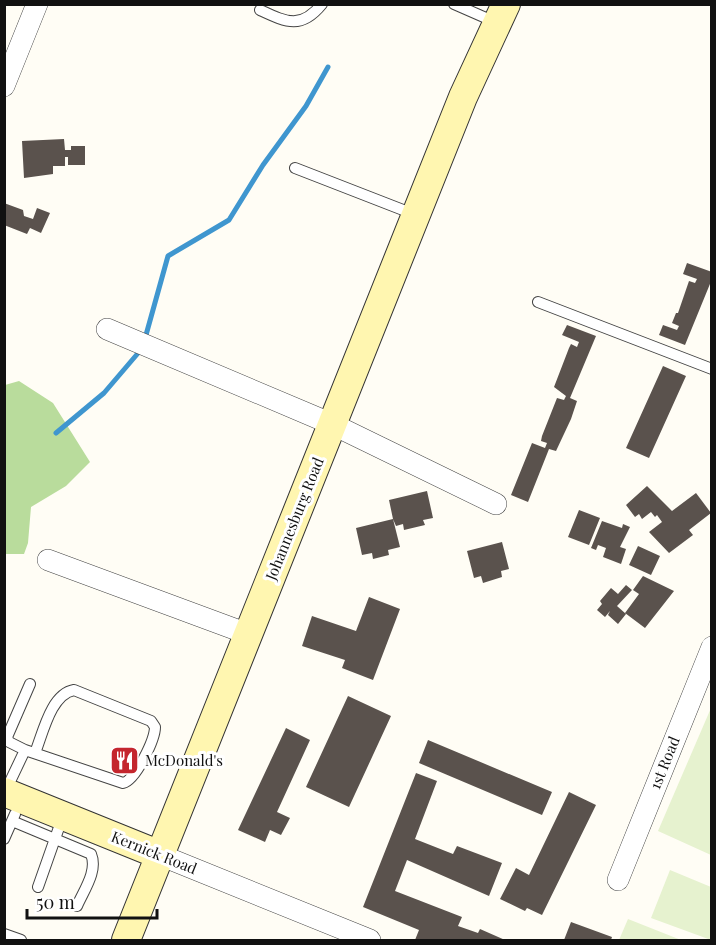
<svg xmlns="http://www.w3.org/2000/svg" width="716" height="945" viewBox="0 0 716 945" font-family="'Playfair Display',serif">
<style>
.forest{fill:#b9dc9c}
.pitch{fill:#e6f2cf}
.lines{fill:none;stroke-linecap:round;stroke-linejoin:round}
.stream{stroke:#3f96cf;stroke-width:5}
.building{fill:#5a524d}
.lane-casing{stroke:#444;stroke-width:12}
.street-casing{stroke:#444;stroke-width:22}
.secondary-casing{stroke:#333;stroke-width:30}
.lane{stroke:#fff;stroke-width:10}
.street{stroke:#fff;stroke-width:21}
.secondary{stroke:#fff6b0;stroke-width:28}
.labels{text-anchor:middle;stroke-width:6;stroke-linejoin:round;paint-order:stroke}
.street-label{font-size:15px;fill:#111;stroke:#fff}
.poi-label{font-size:15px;fill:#111;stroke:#fff;text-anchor:start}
</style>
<rect width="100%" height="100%" fill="#fffdf5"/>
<path class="forest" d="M19,381L53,403L90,462L66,486L31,507L28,543L24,554H5V385Z"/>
<path class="pitch" d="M711,708L712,855H711L658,831Z
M670,870L711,887V940L651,918Z
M628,919L681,940H619Z"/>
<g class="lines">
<path class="stream" d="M146,335L168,256L229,220L263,165L306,106L328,67
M56,433L104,393L139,352"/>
</g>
<path class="building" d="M64,139L65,150H71V146H85V165H68V157H65V166H53V174L24,178L22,141Z
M4,203L23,210L24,216L33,219L37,208L50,213L41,233L30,228L27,234L4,225Z
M687,263L712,272V279L685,345L659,335L663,325L677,330L679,326L672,323L676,313H678L689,281L695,283L697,279L683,274Z
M567,325L596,336L570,398L577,401L571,419L556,451L549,449L528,502L511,495L532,443L545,448L547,443L541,441L542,436L557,398L564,400L566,396L554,387L569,348L571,344L577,347L579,342L562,335Z
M663,366L686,376L649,458L626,448Z
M647,486L672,511L696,493L711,513L689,530L693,535L669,553L649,532L662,522L657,515L655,517L651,512L642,519L639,514L635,517L626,505Z
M427,491L433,518L423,520L425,525L404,530L403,524L396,526L393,519L400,547L388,550L389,555L373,559L372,553L362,555L356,528L393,519L389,500Z
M579,510L600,518L589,545L568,537Z
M602,521L622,528L623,524L630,527L620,547L626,549L621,564L603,557L606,548L598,545L596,550L591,548Z
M502,542L509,569L501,571L502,577L483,583L481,576L474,578L467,551Z
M638,546L660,556L651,575L629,565Z
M643,576L674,591L645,628L625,613L639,594L633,590Z
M626,585L632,590L617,606L626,614L618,624L608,615L610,611L605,617L597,610L602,604L600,601L611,588L618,594Z
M369,597L400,609L373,680L342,668L345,660L302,646L312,616L356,631Z
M348,696L391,716L349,807L306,787Z
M286,728L310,740L277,812L290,818L281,835L270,830L265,842L238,830Z
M428,740L552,792L542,815L419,763Z
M416,773L437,781L415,839L453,854L457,846L502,863L489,896L407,860L395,891L462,917L458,926L478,933L480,929L505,940H415L419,930L363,907Z
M569,792L596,805L542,915L527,908L525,911L500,899L516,868L529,875Z
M571,922L612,937L611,940H564Z"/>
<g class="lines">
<defs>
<path id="lane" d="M454,4L486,18
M260,10C286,22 301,30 322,4
M295,168L416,215
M538,302L712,369
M30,684L7,737L9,742L25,750L123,783C136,780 155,739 155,727L151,721L74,690C51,694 43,733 35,753
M6,790L25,750
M12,821L91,854C98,871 84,890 77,906
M4,839L15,814
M38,887L63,816
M4,934L21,940"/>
<path id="street" d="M4,86L37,4
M107,329L334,425L496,504
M48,560L248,634
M160,855L370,940
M618,880L712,647"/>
<path id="secondary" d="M4,792L160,855
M126,940L463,97L506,4"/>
</defs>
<use href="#lane" class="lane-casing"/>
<use href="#street" class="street-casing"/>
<use href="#secondary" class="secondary-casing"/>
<use href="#lane" class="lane"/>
<use href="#street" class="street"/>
<use href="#secondary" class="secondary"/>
</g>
<defs>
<symbol id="restaurant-square" viewBox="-11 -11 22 22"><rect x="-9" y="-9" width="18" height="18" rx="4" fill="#c4262e" stroke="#fff"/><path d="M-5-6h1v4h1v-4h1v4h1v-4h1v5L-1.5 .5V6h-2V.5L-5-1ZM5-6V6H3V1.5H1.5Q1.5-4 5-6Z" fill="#fff"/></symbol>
</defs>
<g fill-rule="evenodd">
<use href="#restaurant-square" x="108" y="744" width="33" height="33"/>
</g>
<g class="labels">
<g class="street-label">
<text transform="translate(295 519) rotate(-68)" y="5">Johannesburg Road</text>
<text transform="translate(665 763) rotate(-68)" y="5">1st Road</text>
<text transform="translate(154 853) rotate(22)" y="5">Kernick Road</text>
</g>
<g class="poi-label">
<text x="145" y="766">McDonald's</text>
</g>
</g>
<rect width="716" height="945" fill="none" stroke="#111111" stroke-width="12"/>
<path d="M27 909v9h130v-9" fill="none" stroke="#111111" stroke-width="3"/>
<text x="36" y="909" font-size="18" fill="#111111" stroke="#ffffff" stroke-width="4.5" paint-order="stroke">50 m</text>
</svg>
